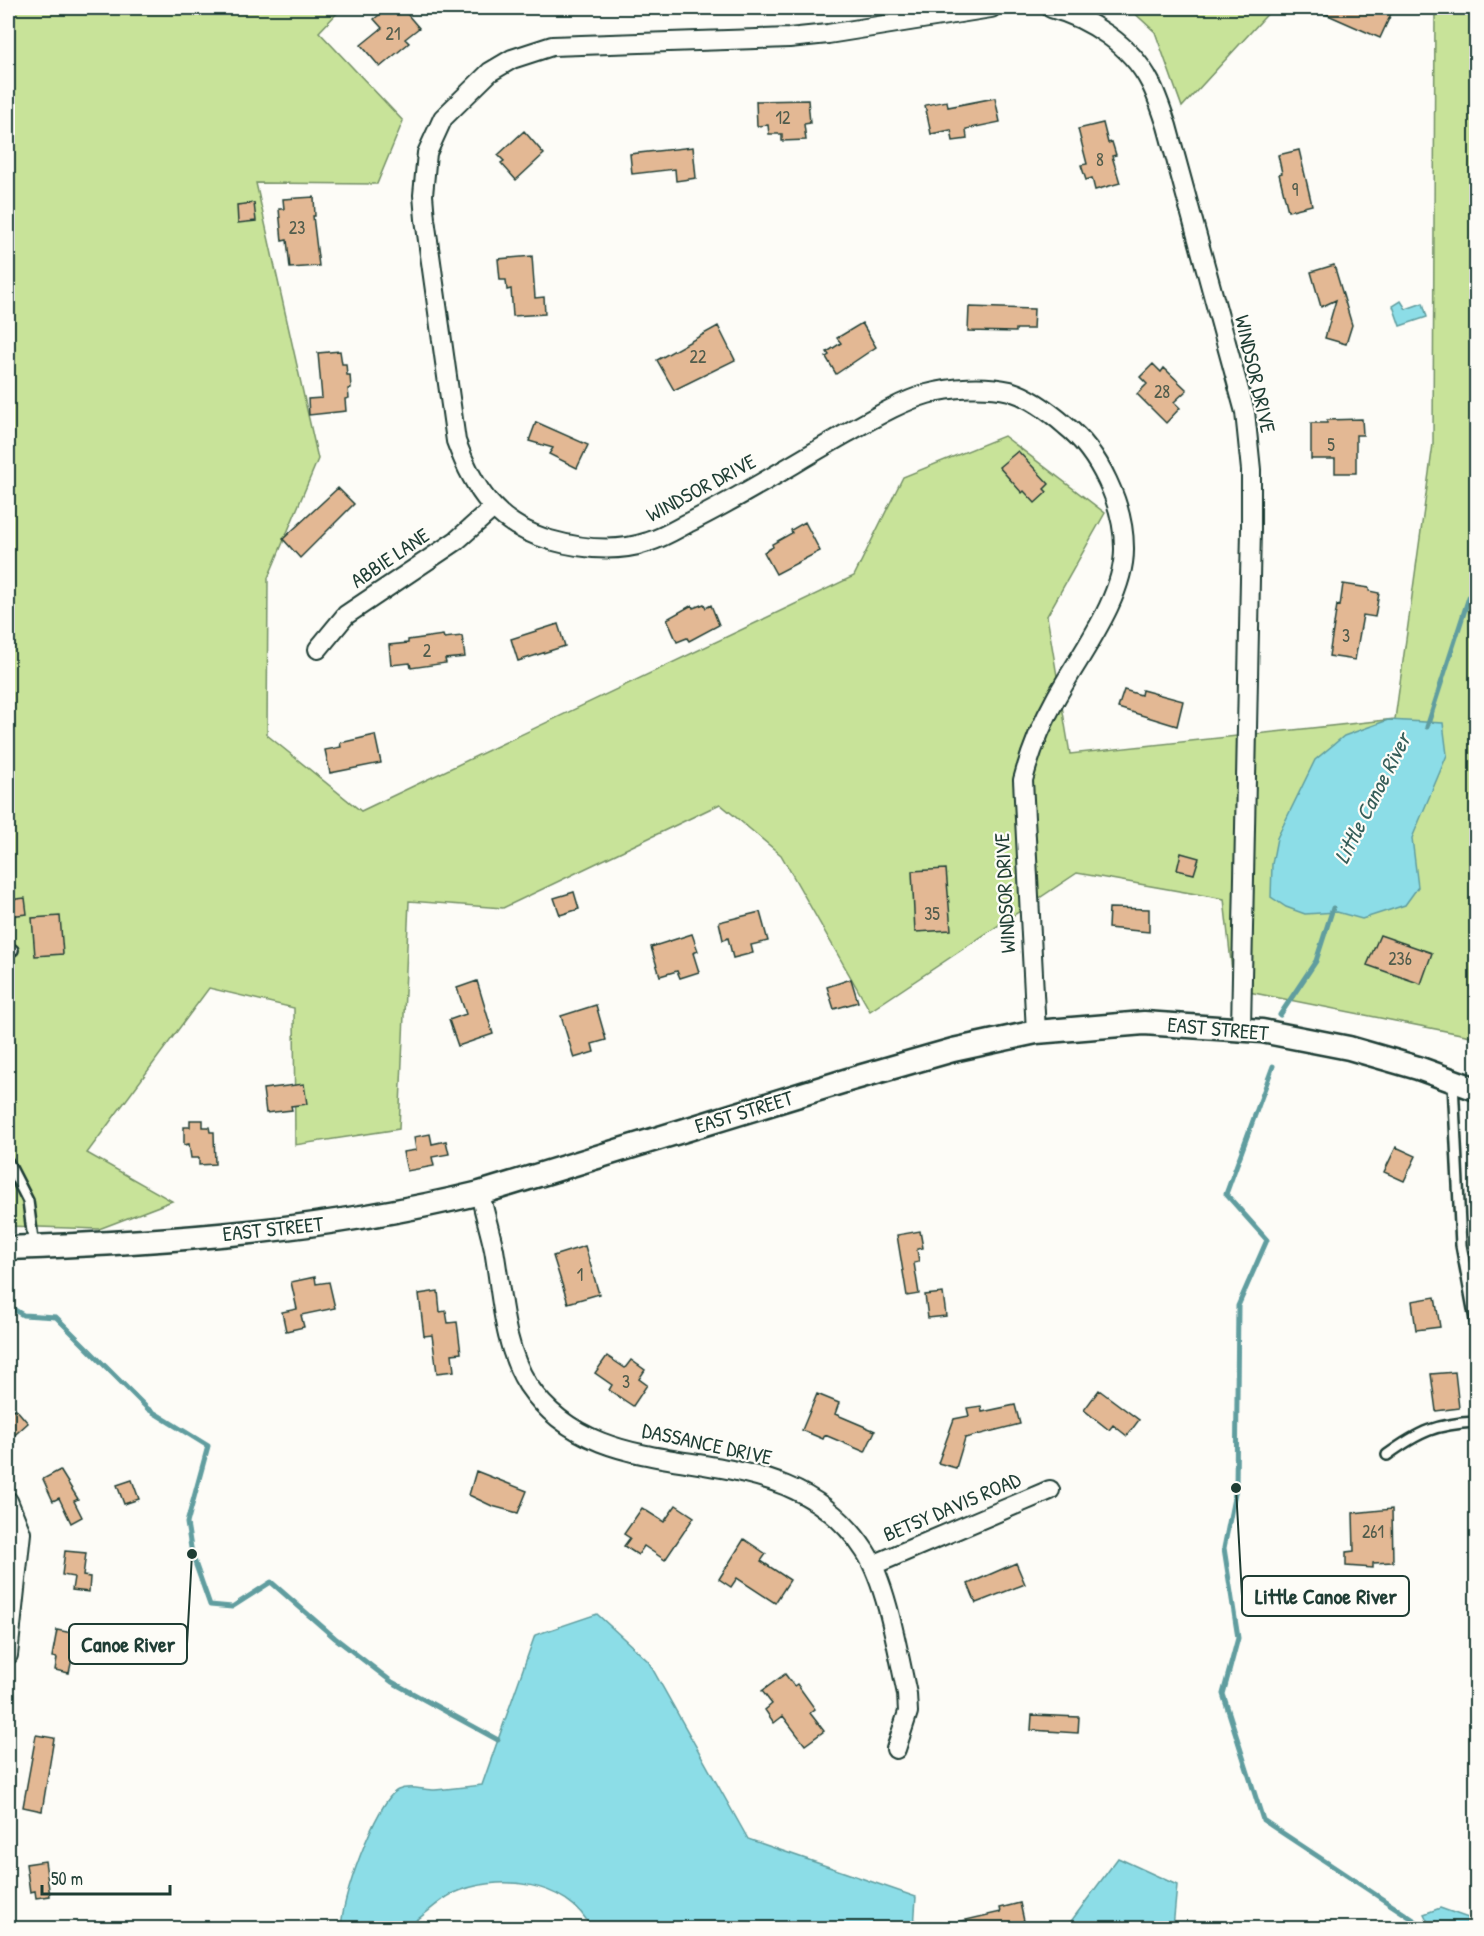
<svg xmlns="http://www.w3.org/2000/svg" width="1484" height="1936" viewBox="0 0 1484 1936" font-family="'Patrick Hand',sans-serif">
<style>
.green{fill:#c8e399;stroke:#749066;stroke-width:1.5}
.water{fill:#8cdde7;stroke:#609d9f;stroke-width:1.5}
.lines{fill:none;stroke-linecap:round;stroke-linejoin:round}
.stream{stroke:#609d9f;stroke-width:5}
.building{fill:#e3b894;stroke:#1f3d34;stroke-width:1.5}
.service-casing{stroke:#1f3d34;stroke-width:14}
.minor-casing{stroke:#1f3d34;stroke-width:22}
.tertiary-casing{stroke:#1f3d34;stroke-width:27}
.service{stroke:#fdfcf7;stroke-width:9}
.minor{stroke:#fdfcf7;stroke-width:18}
.tertiary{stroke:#fdfcf7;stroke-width:22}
.labels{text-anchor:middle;stroke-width:4.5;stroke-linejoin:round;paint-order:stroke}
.number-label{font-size:18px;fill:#505c4c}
.street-label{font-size:21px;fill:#1f3d34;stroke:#fdfcf7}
.water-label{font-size:22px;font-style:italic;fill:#355d58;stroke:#fdfcf7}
.leader{fill:none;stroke:#1f3d34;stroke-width:2}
.callout-dot{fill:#1f3d34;stroke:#fdfcf7;stroke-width:2}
.callout{fill:#fdfcf7;stroke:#1f3d34;stroke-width:2}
.callout-label{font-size:22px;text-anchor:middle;font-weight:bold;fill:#1f3d34}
</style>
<rect width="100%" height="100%" fill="#fdfcf7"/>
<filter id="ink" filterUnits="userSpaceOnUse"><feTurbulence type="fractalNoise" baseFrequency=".0167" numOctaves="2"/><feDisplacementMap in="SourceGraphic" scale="12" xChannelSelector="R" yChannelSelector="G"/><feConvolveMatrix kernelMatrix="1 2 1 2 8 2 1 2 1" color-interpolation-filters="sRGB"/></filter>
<g filter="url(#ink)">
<path class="green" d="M8,8H342L319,32L403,121L377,184L256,183L318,459L268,578L267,735L361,811L854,576L903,477L1004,436L1105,513L1047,616L1070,754L1395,719L1433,444L1435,8H1476V1037L1234,989L1224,899L1077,873L870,1011L781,855L720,804L503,908L409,901L399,1129L295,1145L294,1008L209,988L87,1153L172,1201L99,1229L8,1226Z
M1129,8H1273L1182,107L1155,32Z"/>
<path class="water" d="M1401,301L1406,309L1423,303L1427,317L1400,326L1393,306Z
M1388,720L1443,723L1447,755L1412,838L1418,887L1405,905L1362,919L1337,912L1305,914L1286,907L1271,897L1272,864L1277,838L1315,760L1344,736Z
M597,1614L648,1661L748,1839L916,1897L914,1928H591C568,1880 496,1873 452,1894C437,1901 415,1925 403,1928C388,1933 358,1929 342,1928C338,1907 377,1799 398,1790C409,1785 424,1790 435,1790C451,1789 466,1787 482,1785L535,1635Z
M1118,1858L1177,1885L1173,1928H1066Z
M1440,1908L1474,1920L1476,1928H1431L1424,1914Z"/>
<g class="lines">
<path class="stream" d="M1427,727L1469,597L1476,588
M1280,1015L1316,961L1333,908
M1273,1066L1226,1194L1267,1240L1238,1306L1236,1488L1224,1548L1238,1638L1223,1694L1263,1820L1426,1928
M8,1306L23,1315L56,1317L148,1409L208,1446L187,1523L192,1554L210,1605L232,1607L271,1582L335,1638L392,1682L498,1740"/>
</g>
<path class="building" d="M388,8H402L419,28L405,39L409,43L380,67L361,45L382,28L374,19Z
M1312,8H1382L1392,12L1380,38Z
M995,98L1000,122L966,129L967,139L953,141L951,130L931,134L925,105L947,101L948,107Z
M808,100L810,123L804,124L806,140L782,141V134H769L768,125L757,126L756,101Z
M1103,123L1108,143L1112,142L1116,155L1112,156L1120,183L1095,190L1092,178L1086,180L1081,165L1087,164L1078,129Z
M524,131L544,154L516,180L501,163L504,161L498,155Z
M693,147L696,178L676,181L675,169L632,174L630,154Z
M1299,150L1312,205L1288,211L1279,174L1282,173L1278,155Z
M314,197L315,216H313L319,266L290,268L287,240L282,241L279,209H284L283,199Z
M254,203L256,221L238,223L237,205Z
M532,256L535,298L544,297L545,314L513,316L511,289L507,290L506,280H500L498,259Z
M1334,265L1352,325L1346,344L1325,338L1336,300L1321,307L1311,272Z
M969,307L1034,309L1033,329H1016V332L968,331Z
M862,323L876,347L836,374L826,357L829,355L827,352L841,343L837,338Z
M718,326L735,360L674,390L657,360Z
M340,351L342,364H346L347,375H350L351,388L348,389L349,398L345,399L346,411L309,415L308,399L322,398L318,353Z
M1153,364L1161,372L1164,368L1187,390L1174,402L1180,408L1166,423L1137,394L1147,384L1140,377Z
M1362,419L1363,435H1356V473H1335V459H1311V423H1327V420Z
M536,422L588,445L577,468L549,454L553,448L529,441Z
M1018,451L1049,484L1044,489L1047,492L1035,503L1024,491L1022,493L999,467Z
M338,488L354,504L300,558L283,539Z
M805,522L820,551L776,574L764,552L773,547L772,544L792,533L791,530Z
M1343,584L1369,588V591L1379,593L1375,617L1363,615L1355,660L1329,656L1337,605L1340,606Z
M704,604L706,608L711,605L719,625L689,641L687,638L677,642L667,619L692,605L693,608Z
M558,624L565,646L518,661L511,639Z
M443,635L444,638L462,636L465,657L445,659L446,663L411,668L410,663L391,665L389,645L408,643V640Z
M1124,690L1141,695L1142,690L1183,701L1177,726L1118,708Z
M375,735L381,763L330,773L325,750L341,747L340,743Z
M1181,853L1199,858L1194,874L1177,870Z
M946,869L951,930L915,932L912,871Z
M574,892L579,909L560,915L554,898Z
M25,898L27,914L8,916V900Z
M1109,908L1149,909V932L1108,928Z
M760,912L768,941L751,945L753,953L733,958L728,938L723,940L719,922Z
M60,916L63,954L35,956L32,918Z
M692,934L698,951L693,953L699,972L680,978L677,971L660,976L651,947Z
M1380,935L1432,953L1421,984L1367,965Z
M851,979L858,1002L834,1009L827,987Z
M477,981L493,1034L458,1046L449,1020L466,1014L457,988Z
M596,1005L606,1040L592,1044L594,1052L574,1058L561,1016Z
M304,1084L307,1104L291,1106L292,1110L266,1113L263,1089Z
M190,1120H203V1127H209L210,1132H214L215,1164L199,1165V1158H191L189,1144L184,1145V1127H190Z
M430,1134L432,1144L446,1141L449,1154L432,1157L434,1166L407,1171L403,1152L416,1150L414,1137Z
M1396,1147L1416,1156L1404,1181L1384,1172Z
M920,1231L923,1248L917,1249L919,1262L914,1263L919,1294L907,1296L897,1235Z
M585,1246L599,1294L568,1303L553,1256Z
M315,1277L316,1284L329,1282L335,1308L301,1315L304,1327L286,1331L282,1312L297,1309L291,1282Z
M438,1291L440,1312L446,1311L448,1323L457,1322L461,1353L452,1354L454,1371L437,1373L432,1335L424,1336L419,1294Z
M943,1293L946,1316L928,1318L925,1295Z
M1435,1297L1440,1327L1416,1330L1412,1301Z
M607,1356L625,1368L631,1360L645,1370L639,1379L647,1385L633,1406L609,1390L612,1385L595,1373Z
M1455,1372L1459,1408L1436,1411L1431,1374Z
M1099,1390L1139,1420L1127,1436L1113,1425L1109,1430L1084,1410Z
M817,1394L839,1403L835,1414L875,1431L865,1452L825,1435L823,1439L802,1430Z
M1015,1405L1020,1424L965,1438L956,1468L938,1463L954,1419L969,1416L967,1408L981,1406L982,1412Z
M15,1408L28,1423L8,1441V1415Z
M60,1470L78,1499L74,1501L82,1517L71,1523L59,1498L53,1501L43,1479Z
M476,1471L527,1491L518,1513L492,1506L469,1495Z
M132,1480L139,1499L124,1504L117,1485Z
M676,1505L694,1517L665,1560L644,1546L638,1555L624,1546L630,1538L624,1534L642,1508L664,1522Z
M1392,1509L1393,1562L1373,1563V1568L1346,1566V1552L1354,1551L1353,1513Z
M744,1539L766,1554L761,1561L790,1580L775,1603L737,1578L731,1587L719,1579Z
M65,1551L86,1553L83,1576L90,1577L89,1592L72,1590L74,1577L62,1575Z
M1016,1563L1025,1584L976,1603L968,1584Z
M57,1630L77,1634L69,1673L55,1670L57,1658L52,1657Z
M785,1674L794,1686L797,1684L815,1709L810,1713L824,1731L805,1745L783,1716L774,1723L765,1710L772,1704L762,1691Z
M1032,1715L1079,1717L1078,1733L1031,1730Z
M36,1735L54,1738L42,1811L23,1807Z
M45,1861L50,1896L36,1898L35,1891L30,1892L26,1864Z
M1020,1903L1024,1921L1005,1926L1006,1929H954L953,1923L1001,1912L1000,1908Z"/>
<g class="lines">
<defs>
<path id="service" d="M8,951L13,950
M1453,1083L1461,1245L1476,1325
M8,1162L28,1201L34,1247
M1387,1455C1420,1431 1436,1424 1476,1422"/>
<path id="minor" d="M991,8L828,34L789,38L552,46L512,59L490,72L443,118L427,153L423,195L425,219L456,441C474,490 497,525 550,540C582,549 616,553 648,542C662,538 675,530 688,523C743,496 794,463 847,433C872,419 900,402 927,394C951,387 985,385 1010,391C1030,397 1050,412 1066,426C1099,452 1124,505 1124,548C1125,597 1079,656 1056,698C1041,725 1031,750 1023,780L1036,1032
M1051,8C1089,18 1131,45 1150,82C1157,95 1162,111 1167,126L1245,412L1251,470V529L1241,1028
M318,649L346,615L456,541L492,509
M480,1193C484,1212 490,1231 494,1250C502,1295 503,1346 528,1385C608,1504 780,1420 865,1551C887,1585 898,1653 907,1694L908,1712L896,1749
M8,1501L21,1533L8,1655
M873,1565L1050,1490"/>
<path id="tertiary" d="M8,1248C167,1242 325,1231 480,1193L848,1080L953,1050L1036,1032L1144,1023L1262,1031L1349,1048L1418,1068L1476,1089"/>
</defs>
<use href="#service" class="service-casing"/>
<use href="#minor" class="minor-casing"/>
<use href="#tertiary" class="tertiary-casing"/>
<use href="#service" class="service"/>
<use href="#minor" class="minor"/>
<use href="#tertiary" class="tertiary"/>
</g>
</g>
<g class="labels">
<g class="number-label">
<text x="393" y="40">21</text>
<text x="783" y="124">12</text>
<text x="1100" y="166">8</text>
<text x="1295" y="196">9</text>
<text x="297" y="234">23</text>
<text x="698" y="363">22</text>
<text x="1162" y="398">28</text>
<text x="1331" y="451">5</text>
<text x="1346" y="642">3</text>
<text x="427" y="657">2</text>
<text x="932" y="920">35</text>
<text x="1400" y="965">236</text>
<text x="580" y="1281">1</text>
<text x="626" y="1388">3</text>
<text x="1373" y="1538">261</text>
</g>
<g class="street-label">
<text transform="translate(1255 374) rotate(77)" y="7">WINDSOR DRIVE</text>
<text transform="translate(701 488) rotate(-28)" y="7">WINDSOR DRIVE</text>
<text transform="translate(390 558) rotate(-34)" y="7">ABBIE LANE</text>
<text transform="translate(1005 893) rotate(-93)" y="7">WINDSOR DRIVE</text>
<text transform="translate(1218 1029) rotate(5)" y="7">EAST STREET</text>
<text transform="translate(744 1112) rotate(-17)" y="7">EAST STREET</text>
<text transform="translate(273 1229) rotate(-6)" y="7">EAST STREET</text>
<text transform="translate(707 1444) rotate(12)" y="7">DASSANCE DRIVE</text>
<text transform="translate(952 1507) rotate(-23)" y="7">BETSY DAVIS ROAD</text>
</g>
<g class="water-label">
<text transform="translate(1372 798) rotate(-63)" y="8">Little Canoe River</text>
</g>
</g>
<path class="leader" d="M1236 1488L1242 1596M192 1554L187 1644"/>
<g class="callout-dot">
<circle cx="1236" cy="1488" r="6"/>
<circle cx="192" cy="1554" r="6"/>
</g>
<g class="callout">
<rect x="1242" y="1576" width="167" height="40" rx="6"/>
<rect x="69" y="1624" width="118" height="40" rx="6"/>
</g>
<g class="callout-label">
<text x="1326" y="1604">Little Canoe River</text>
<text x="128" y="1652">Canoe River</text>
</g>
<rect width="1484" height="1936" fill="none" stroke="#fdfcf7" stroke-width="30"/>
<rect x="15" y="15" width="1454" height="1906" fill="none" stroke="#1f3d34" stroke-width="2" filter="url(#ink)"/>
<path d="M42 1885v9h128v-9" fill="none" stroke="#1f3d34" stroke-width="3"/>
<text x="51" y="1885" font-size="18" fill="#1f3d34" stroke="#fdfcf7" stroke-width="4.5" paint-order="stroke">50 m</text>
</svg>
